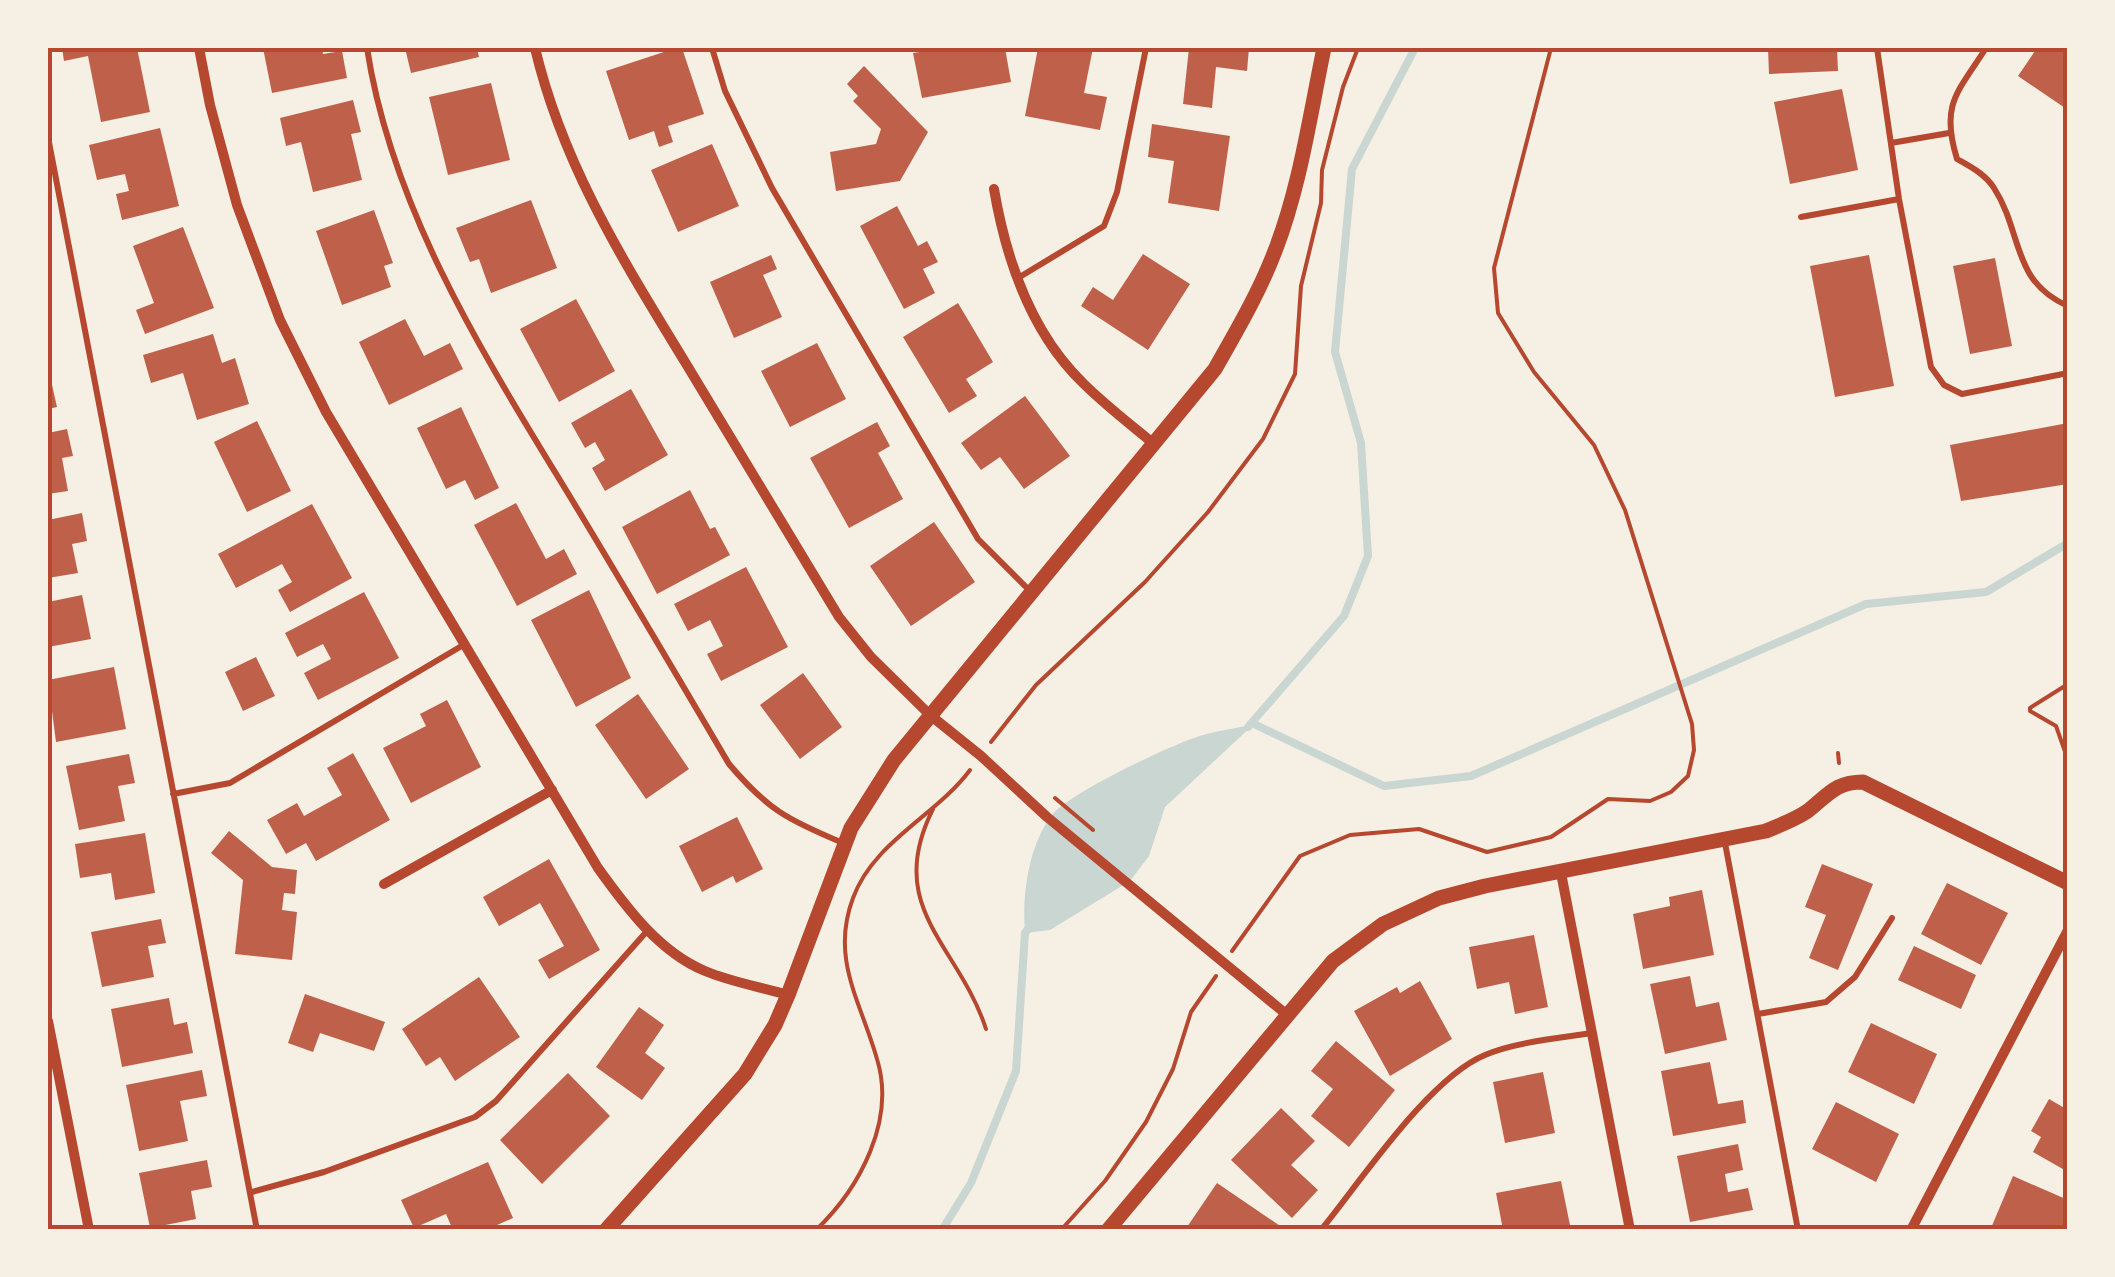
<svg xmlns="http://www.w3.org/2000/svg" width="2115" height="1277" viewBox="0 0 2115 1277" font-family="'Nunito Sans',sans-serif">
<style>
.water{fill:#c9d6d2}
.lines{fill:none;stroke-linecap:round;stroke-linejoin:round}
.stream{stroke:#c9d6d2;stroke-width:8}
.building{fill:#bf614a}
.path{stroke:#b5482f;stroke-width:4}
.service{stroke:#b5482f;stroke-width:6}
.minor{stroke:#b5482f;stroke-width:10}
.tertiary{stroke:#b5482f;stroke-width:15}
.neatline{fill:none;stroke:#b5482f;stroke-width:4}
</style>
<rect width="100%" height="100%" fill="#f6efe4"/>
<path class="water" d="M1254,724L1165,807L1149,856L1130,881L1050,930L1025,933C1022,896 1028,846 1052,815C1068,794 1165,748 1194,738C1213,731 1235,729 1254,724Z"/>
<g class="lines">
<path class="stream" d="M1254,724L1384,786L1471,776L1866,604L1986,592L2068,543
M1248,727L1344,616L1368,556L1361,443L1335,352L1352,169L1415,48
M942,1230L971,1183L1016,1071L1025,933L1028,929"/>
</g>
<path class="building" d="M62,48H137L150,112L101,122L88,56L64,61Z
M263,48H322L323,54L342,51L347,78L272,93Z
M405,48H477L479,57L411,73Z
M676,48H682L704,114L668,126L673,142L659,147L654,131L629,140L606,71Z
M946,48H1005L1011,82L922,98L913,53Z
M1038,48H1093L1084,93L1107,97L1100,130L1025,116Z
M1189,48H1249L1247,71L1216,67L1212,108L1183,104Z
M1768,48H1837L1838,71L1769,74Z
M2037,48H2068V110L2018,76Z
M864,66L928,132L900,181L836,191L830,152L876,144L881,129L853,101L858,96L847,84Z
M491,83L510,160L448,175L429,97Z
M1842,89L1858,170L1790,184L1774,102Z
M353,100L361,132L351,134L362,180L313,192L301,142L286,146L280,118Z
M1152,124L1230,136L1219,211L1168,203L1174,161L1148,157Z
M160,128L179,206L122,220L116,194L129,191L125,174L97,180L89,145Z
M712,144L739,206L678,232L651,170Z
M531,200L557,268L491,293L479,259L470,262L456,228Z
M897,206L918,246L927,241L938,262L923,269L935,293L904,309L860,226Z
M374,210L393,263L384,266L391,287L342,305L316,231Z
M183,227L214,308L145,334L136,310L154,303L133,246Z
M1143,254L1190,284L1148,350L1081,306L1093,287L1113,300Z
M771,255L777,269L763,275L782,317L734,338L710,282Z
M1869,255L1894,386L1835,397L1810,266Z
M1995,258L2012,346L1970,354L1953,266Z
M576,299L615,371L559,402L520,329Z
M958,303L993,362L966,379L977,396L949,413L903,337Z
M405,319L424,356L450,343L463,369L389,405L359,342Z
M213,334L222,363L235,358L249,404L197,420L183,373L151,383L143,355Z
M817,343L846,399L790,427L761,371Z
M48,367L57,407L48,409Z
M631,389L668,455L605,491L592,468L605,460L595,442L585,448L571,423Z
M1025,396L1070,456L1024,489L1000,457L981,470L961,443Z
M461,407L499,488L475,500L465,480L446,489L417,428Z
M257,421L291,491L247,512L214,442Z
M877,422L890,446L878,453L903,499L849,528L810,458Z
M2068,423V484L1961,501L1950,445Z
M67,429L73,456L62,458L68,491L48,494V433Z
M690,490L710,529L715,527L730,555L657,594L622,527Z
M516,503L546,559L564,549L577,574L517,606L474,525Z
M312,504L352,578L290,612L278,590L292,582L282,564L236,588L218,554Z
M82,513L87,541L72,544L78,573L48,578V520Z
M934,522L975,582L911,626L870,566Z
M746,567L788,647L721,681L707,654L723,646L710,620L688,631L674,604Z
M589,590L631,678L576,707L531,620Z
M364,592L399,658L318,700L304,673L331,659L323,644L297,657L285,633Z
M82,595L91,639L48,647V602Z
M256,657L275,696L243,711L225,672Z
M114,667L126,729L56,742L48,680Z
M803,673L842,727L800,759L760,705Z
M638,694L689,769L646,799L595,725Z
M447,700L481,767L411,803L383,748L426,726L420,714Z
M353,753L390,820L316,861L306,843L286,854L267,820L297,803L304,816L342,795L327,768Z
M129,754L135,783L118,786L125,821L79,830L66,766Z
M737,817L763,869L736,883L733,876L702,892L679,846Z
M229,831L272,867L297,870L295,894L284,893L282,910L297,912L292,960L235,954L243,880L211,853Z
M145,833L155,893L115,900L111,873L80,878L75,844Z
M549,859L600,950L549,979L538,960L564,946L540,903L499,926L483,897Z
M1822,864L1873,884L1838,970L1809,958L1826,915L1805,907Z
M1947,883L2008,913L1981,965L1921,934Z
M1702,890L1714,955L1643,969L1633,914L1670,906L1669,897Z
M161,919L166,943L148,946L154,977L102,987L91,932Z
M1534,935L1548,1007L1515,1014L1509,982L1477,989L1469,947Z
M1914,946L1976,975L1961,1009L1898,980Z
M1690,976L1696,1007L1719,1002L1727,1040L1665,1054L1650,984Z
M479,977L520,1037L455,1081L440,1057L426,1066L402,1029Z
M1420,981L1452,1039L1390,1076L1354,1011L1397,987L1400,993Z
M305,994L385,1022L374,1051L320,1033L313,1052L288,1043Z
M169,998L174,1025L187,1022L193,1053L122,1067L111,1009Z
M639,1007L664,1025L645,1053L665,1068L642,1100L596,1067Z
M1871,1023L1937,1054L1914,1104L1848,1072Z
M1336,1041L1395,1090L1349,1147L1311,1116L1333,1089L1311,1071Z
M1710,1062L1718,1104L1743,1100L1746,1123L1673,1136L1661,1071Z
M202,1070L207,1096L180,1101L188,1141L139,1151L126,1085Z
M1543,1072L1555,1133L1505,1143L1493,1082Z
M568,1073L610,1116L542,1184L500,1140Z
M2049,1099L2068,1110V1172L2033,1152L2041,1137L2031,1131Z
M1836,1102L1899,1134L1876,1182L1812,1149Z
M1281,1108L1315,1141L1291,1165L1318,1190L1292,1218L1231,1160Z
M1738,1144L1743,1170L1725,1174L1728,1192L1748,1188L1753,1210L1690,1222L1677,1156Z
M207,1160L212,1187L191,1191L196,1219L150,1228L139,1173Z
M488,1162L513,1218L486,1230H453L446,1214L414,1228L401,1200Z
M2013,1176L2068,1200L2064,1230L2050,1225L2048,1230L1991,1228Z
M1561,1181L1571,1230H1503L1496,1193Z
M1217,1183L1286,1230H1192L1187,1227Z"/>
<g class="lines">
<path class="path" d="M2068,684L2030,708V711L2056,726L2068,760
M991,742L1036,685L1145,582L1208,512L1263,439L1295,374L1301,286L1321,203L1322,170L1343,87L1358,48
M1838,753L1839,763
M1055,798L1093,830
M933,809C883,908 959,945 986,1029
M1232,951L1300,856L1350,835L1419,829L1487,852L1551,837L1608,799L1650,801L1671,792L1688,776L1694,750L1692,724L1625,510L1594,445L1534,372L1498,313L1494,268L1551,48
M816,1230C860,1188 896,1120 877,1059C861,1002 830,959 853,898C874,841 936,816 970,770
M1061,1230L1105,1181L1146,1122L1173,1069L1191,1012L1216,976"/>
<path class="service" d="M367,48C392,211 485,357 569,495C623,584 676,674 729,764C768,810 788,820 843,843
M712,48L725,91L772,188L978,539L1032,593
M1877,48L1899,199L1931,367L1944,385L1962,394L2068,373
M1986,48C1958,92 1940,104 1957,159C1971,167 1985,174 1994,188C2023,233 2011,281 2068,306
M48,137L257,1230
M1891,143L1949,133
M1801,217L1899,199
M1018,278L1104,226L1117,192L1146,48
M173,794L230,783L465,644
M1725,843L1798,1230
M1758,1014L1826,1002L1855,977L1892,918
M252,1192L324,1172L475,1117L496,1101L648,930
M1321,1230C1361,1181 1429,1078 1485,1055C1515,1042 1560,1038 1592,1033"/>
<path class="minor" d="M199,48L210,105L237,205L280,320L326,412L598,868C626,907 659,952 705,971C731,982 761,987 788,995
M535,48C563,166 623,260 685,362C736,447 788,532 839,617L871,657L930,715L981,756L1047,817L1286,1014
M994,189C1006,259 1030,332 1083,383C1105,405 1130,424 1154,444
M1561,873L1630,1230
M384,884L552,790
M48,1021L89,1230
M1911,1230L2068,930"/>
<path class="tertiary" d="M606,1230L745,1074L775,1025L788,995L851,828L894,760L1215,369C1237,330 1259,293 1275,251C1300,187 1310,115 1324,48
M1108,1230L1333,961L1383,924L1439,898L1485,886L1766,831C1780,825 1797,819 1809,810C1829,794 1836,782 1863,782L2068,883"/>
</g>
<rect width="2115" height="1277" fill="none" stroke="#f6efe4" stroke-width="100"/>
<rect x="50" y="50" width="2015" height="1177" class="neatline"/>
</svg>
